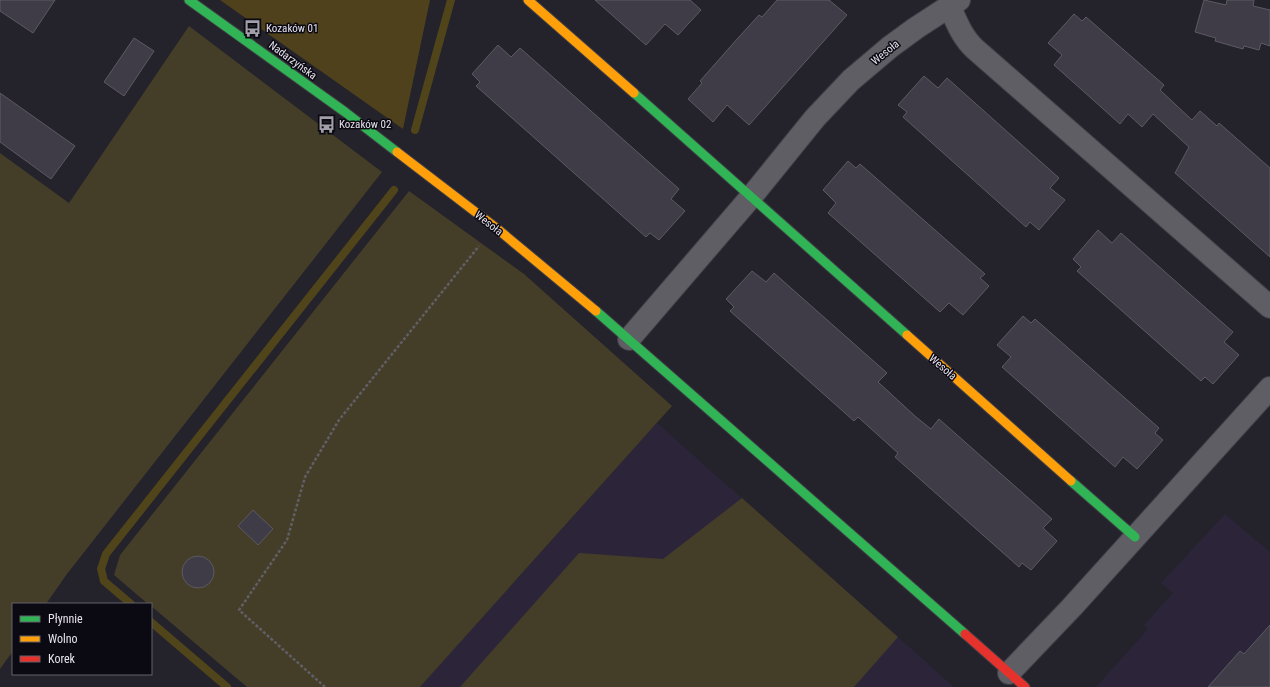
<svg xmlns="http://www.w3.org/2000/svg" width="1270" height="687" viewBox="0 0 1270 687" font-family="'Roboto Condensed',sans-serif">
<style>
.built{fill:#2c253a}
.green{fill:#443d28}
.forest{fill:#4e411b}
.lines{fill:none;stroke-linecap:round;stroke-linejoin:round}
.stream{stroke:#50441a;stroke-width:8}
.building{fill:#3f3c48;stroke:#5c5a62}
.street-casing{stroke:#413f47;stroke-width:24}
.fast-casing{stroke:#413f47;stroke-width:11}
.slow-casing{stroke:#413f47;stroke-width:11}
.jam-casing{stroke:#413f47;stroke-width:11}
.path{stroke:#615f66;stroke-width:2.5;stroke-dasharray:3 2;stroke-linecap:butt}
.street{stroke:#5f5e64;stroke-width:22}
.fast{stroke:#30b455;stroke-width:9}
.slow{stroke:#ff9f0a;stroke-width:9}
.jam{stroke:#e5322d;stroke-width:9}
.labels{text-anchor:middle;stroke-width:3;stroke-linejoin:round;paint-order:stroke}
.poi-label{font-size:11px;fill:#e6e3ef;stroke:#0b0911;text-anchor:start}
.street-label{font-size:11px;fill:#e6e3ef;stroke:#0b0911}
</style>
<rect width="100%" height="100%" fill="#24222b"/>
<path class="built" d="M657,423L898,637L954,687H420Z
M1225,514L1270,552V687H1096L1148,629L1144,625L1173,593L1161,583Z"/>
<path class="green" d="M189,26L382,172L67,574L46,604H13V651L0,669V153L69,203Z
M409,191L524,274L672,406L420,687H247L151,606V604H148L114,575L120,555Z
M742,498L898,637L854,687H460L579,553L663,559Z"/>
<path class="forest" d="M220,0H430L403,129Z"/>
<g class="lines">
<path class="stream" d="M415,130L451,0
M131,604L104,581L101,569L106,554L394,190
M151,622L227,687"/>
</g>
<path class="building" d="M0,0H55L33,33L0,11Z
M595,0H690L701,10L678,35L665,24L646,45Z
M777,0H829L847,15L749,125L727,105L713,122L688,99L702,83L700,81L738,38L759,15L762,17Z
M1204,0L1226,5L1227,0H1254L1253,6L1270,10V46L1261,43L1259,50L1244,46L1243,49L1215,41L1216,38L1195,32Z
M1074,14L1082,21L1086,17L1164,85L1160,90L1192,120L1200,111L1217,126L1219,123L1270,168V257L1175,173L1189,147L1153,114L1142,127L1128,114L1120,124L1054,65L1062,55L1048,43Z
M134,38L154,51L124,96L104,82Z
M498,45L511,57L520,48L679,189L671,199L685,211L659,240L650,233L646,237L476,86L480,82L472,74Z
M924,76L938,88L947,78L1059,178L1050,188L1065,200L1039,230L1030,222L1026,227L903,117L907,112L898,105Z
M0,93L75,146L51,179L0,142Z
M848,161L856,168L860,164L985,274L980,278L989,286L963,315L949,303L940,312L828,213L836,203L823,190Z
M1098,230L1112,243L1121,233L1233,332L1224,342L1239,355L1213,384L1205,377L1201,381L1077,271L1081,267L1073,259Z
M752,271L766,282L774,273L887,373L878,382L916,417L931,429L939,419L1052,519L1043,528L1057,541L1031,570L1022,563L1019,567L895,457L898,453L858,417L854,421L730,311L734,307L726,299Z
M1023,316L1031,323L1035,319L1159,428L1155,433L1163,440L1137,469L1123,457L1115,467L1002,367L1011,357L997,345Z
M253,510L273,529L258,545L238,526Z
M182 572a16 16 0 1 1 32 0a16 16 0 1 1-32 0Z
M1270,625V687H1208L1240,651L1244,654Z"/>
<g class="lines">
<defs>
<path id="street" d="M949,5C956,21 962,37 975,49L1270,307
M629,339L751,197L815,118L851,80L890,47L916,28L959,0
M1009,673L1072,607L1270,388"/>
<path id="fast" d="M189,0L345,112L397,152
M634,93L907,335
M596,311L965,634
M1071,481L1135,537"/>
<path id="slow" d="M528,0L634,93
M397,152L495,227L596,311
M907,335L1071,481"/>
<path id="jam" d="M965,634L1025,687"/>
</defs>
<use href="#street" class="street-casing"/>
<use href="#fast" class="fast-casing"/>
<use href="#slow" class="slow-casing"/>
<use href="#jam" class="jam-casing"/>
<path class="path" d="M325,687L239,610L287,540L305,477L339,420L479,246"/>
<use href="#street" class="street"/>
<use href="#fast" class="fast"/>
<use href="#slow" class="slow"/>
<use href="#jam" class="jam"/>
</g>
<defs>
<symbol id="bus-bare" viewBox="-9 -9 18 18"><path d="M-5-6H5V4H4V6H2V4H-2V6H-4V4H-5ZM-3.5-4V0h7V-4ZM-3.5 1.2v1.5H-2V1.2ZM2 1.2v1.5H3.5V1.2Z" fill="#a29faa" stroke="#0b0911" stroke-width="2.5" paint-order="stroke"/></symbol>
</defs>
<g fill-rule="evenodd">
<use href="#bus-bare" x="240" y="16" width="25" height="25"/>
<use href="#bus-bare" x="314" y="112" width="25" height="25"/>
</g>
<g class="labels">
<g class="poi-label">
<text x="266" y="32">Kozaków 01</text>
<text x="339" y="128">Kozaków 02</text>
</g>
<g class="street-label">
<text transform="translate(885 52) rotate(-39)" y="4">Wesoła</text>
<text transform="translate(293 60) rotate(36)" y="4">Nadarzyńska</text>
<text transform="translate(489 223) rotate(38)" y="4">Wesoła</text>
<text transform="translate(943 367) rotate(41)" y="4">Wesoła</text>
</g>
</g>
<rect x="12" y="603" width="140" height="72" fill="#0b0911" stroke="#63606a"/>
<rect x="20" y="616" width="20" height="6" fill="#30b455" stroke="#63606a"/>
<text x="48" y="623" font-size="12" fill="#e6e3ef">Płynnie</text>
<rect x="20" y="636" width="20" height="6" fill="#ff9f0a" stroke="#63606a"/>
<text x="48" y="643" font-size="12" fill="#e6e3ef">Wolno</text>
<rect x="20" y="656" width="20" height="6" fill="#e5322d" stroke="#63606a"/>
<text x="48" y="663" font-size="12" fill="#e6e3ef">Korek</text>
</svg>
